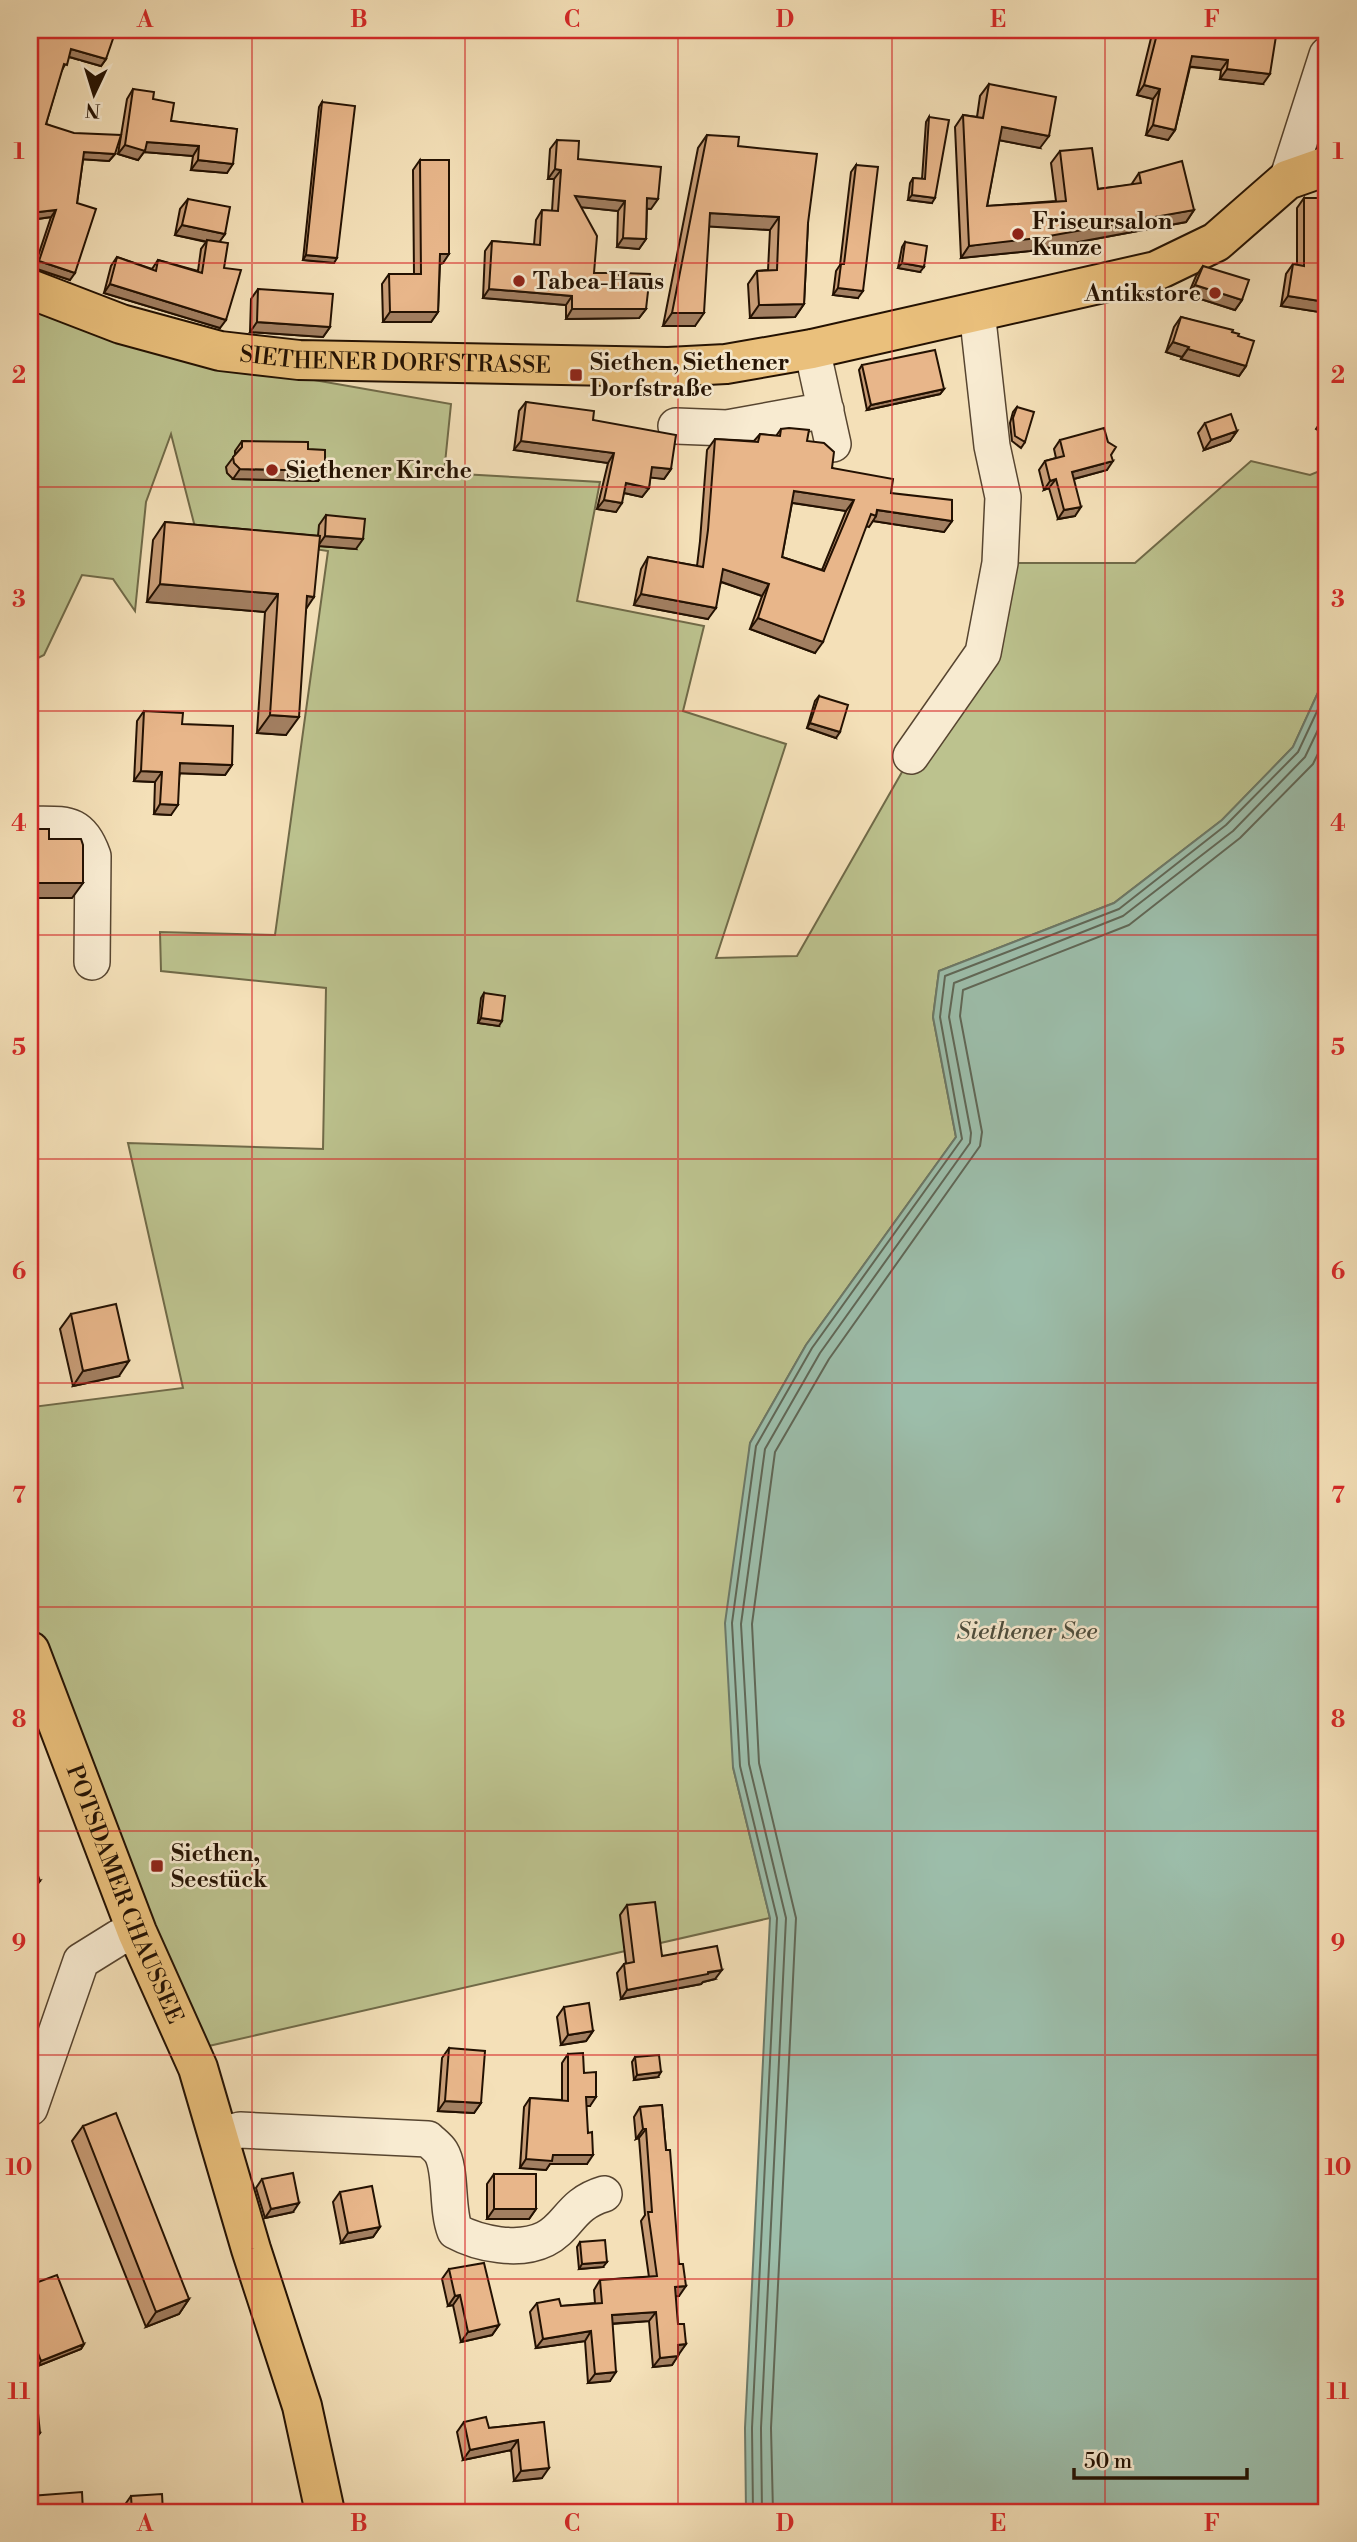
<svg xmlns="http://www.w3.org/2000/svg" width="1357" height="2542" viewBox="0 0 1357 2542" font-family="'Libre Bodoni',serif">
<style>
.green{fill:#bcc28e;stroke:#706a48;stroke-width:2}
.water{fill:#9cbdaa;stroke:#6c7867;stroke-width:2}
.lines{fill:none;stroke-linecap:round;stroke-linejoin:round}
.shore{stroke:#606756;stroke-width:2}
.minor-casing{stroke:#574530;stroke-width:38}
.major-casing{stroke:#231102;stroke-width:42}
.minor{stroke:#f8ebd1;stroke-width:35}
.major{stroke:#eac07c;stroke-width:38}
.wall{fill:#c89d77;stroke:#231102;stroke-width:2;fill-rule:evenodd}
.shaded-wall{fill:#a27f61;stroke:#231102;stroke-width:2}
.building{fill:#e8b68a;stroke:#231102;stroke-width:2;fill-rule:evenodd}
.grid{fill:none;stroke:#d62828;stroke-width:2;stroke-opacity:0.55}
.poi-dot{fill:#8f2418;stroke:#f8ebd1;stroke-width:2.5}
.labels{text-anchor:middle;stroke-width:5;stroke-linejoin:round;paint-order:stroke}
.poi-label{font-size:23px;font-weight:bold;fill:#231102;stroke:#f8ebd1;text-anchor:start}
.street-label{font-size:23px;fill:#231102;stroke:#f8ebd1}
.water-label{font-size:24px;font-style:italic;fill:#4d4d3d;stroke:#f8ebd1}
.neatline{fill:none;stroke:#d62828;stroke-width:2.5}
.grid-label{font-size:23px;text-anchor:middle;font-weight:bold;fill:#d62828}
</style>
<rect width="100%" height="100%" fill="#f4e0b8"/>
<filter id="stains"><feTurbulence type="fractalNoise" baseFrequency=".00286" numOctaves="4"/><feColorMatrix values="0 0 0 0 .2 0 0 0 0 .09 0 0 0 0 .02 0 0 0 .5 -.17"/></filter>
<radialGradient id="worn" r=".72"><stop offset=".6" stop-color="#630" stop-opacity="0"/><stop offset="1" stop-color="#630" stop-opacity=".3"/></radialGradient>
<path class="green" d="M30,310L106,338L297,377L451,404L444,473L600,482L577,601L704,626L683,711L786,744L716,958L797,956L910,758L983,653L1000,563H1135L1251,461L1310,475L1327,468V673L1293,747L1222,820L1114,903L939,971L933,1017L956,1137L806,1345L750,1443L733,1767L770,1918L191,2050L30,1651V1395L33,1407L183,1388L128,1143L323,1149L326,988L161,971L160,932L275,935L328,551L196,531L171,434L146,502L135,611L113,579L82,575L44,655L30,662Z"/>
<path class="water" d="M1327,673V2512H746L745,2428L770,1918L733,1767L725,1623L750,1443L806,1345L956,1137L933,1017L939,971L1114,903L1222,820L1293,747Z"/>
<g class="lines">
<path class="shore" d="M753,2512L752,2428L777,1918L740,1766L732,1623L756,1446L812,1348L962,1139L940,1017L945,976L1119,909L1226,825L1298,752L1327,690
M762,2512L761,2428L786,1918L749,1764L741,1624L765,1449L820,1353L970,1143L971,1133L949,1017L954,983L1123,916L1233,831L1305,757L1327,711
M773,2512L771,2428L796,1918L759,1763L752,1624L775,1452L829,1359L980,1146L982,1132L960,1016L963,990L1129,925L1240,838L1313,764L1327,735"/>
<defs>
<path id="minor" d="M1287,180L1327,55
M812,349L833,444
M676,426L727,428L826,410
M911,756L983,653L1000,563L1003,497L992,446L977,311
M30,824C64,825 80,819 93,856L92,962
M30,2108L81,1961L118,1938L137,1932
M218,2136L240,2130L428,2139C432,2143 438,2147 441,2152C452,2170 446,2208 455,2231C479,2244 519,2252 545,2239C569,2227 570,2204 604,2194"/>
<g id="major">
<path id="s1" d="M30,289L121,324L220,351L299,360L668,367L726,364L812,349L1156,271L1216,242L1287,180L1327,166"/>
<path id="s2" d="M30,1651L137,1932L198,2068L251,2249L302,2406L325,2512"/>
</g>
</defs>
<use href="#minor" class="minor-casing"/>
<use href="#major" class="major-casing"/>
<use href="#minor" class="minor"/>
<use href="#major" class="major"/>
</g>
<path class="wall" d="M30,30L106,59L101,66L69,57L61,72L46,124L115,154L109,161L83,159L77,203L70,280L34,268L51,217L30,220Z
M1153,30H1234L1263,84L1220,79L1221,70L1190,67L1175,130L1168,140L1146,135L1153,99L1137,95Z
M989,84L1040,148L999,140L987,206L1056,201L1051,163L1060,151L1098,189L1131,185L1139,173L1194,210L1186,222L1030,251L961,258L955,127L963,115L977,117L980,96Z
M133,89L153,99L171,121L237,129L227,173L191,170L193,156L144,152L138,160L118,154L127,99Z
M322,102L334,263L303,260L319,107Z
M929,117L932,203L908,200L910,183L913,178L922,179L926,122Z
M707,135L738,146L808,223L804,304L795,317L750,318L748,284L757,271L768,270L770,230L709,226L695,326H663L698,148Z
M557,140L578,159L651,209L647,208L646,239L639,249L617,247L618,211L581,207L594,273L620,276L622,273L646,309L639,318L566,319V305L483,298L485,251L492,241L534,245L536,220L542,210L552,211L554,179H548L550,149Z
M420,160L443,263L440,264L438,312L431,322H383L382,284L389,274H414L413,170Z
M856,165L858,298L833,295L836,271L840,265L851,172Z
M1304,198L1326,302L1319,312L1281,306L1286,274L1293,264H1297V208Z
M188,199L225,234L219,242L224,268L220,328L104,293L111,266L117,257L152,269L158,260L198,271L201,249L206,242L175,235L180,209Z
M905,242L920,272L898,268L902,247Z
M1203,266L1242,300L1235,310L1188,295L1196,276Z
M258,289L330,327L323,337L250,332L251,299Z
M1181,317L1232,332L1238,336L1246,366L1239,376L1181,359L1182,357L1166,352L1174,327Z
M862,365L944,389L940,394L867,410L859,370Z
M526,402L593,420L671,469L664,479L650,477L649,488L642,497L624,493L616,512L597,509L608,463L514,450L519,411Z
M1017,407L1025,442L1021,448L1012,441L1010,423L1013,412Z
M1327,413V436L1316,429Z
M1205,423L1237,431L1230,441L1204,450L1198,433Z
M781,429L807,441L832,468L891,493L952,521L944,532L873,521L869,527L866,526L815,653L750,629L762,596L721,582L708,619L634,605L641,569L648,557L697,566L700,541L707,450L715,439L754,441L760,434L776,436ZM792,503L846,511L822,570L782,557Z
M1060,440L1111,455L1107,470L1074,479L1075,516L1058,519L1049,488L1044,490L1039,470L1045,461L1056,458L1054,449Z
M242,441L308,449L325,471L318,481L233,479L227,473L226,467L235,455V451Z
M326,515L356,549L319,546L306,609L286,735L257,733L265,612L147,602L153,540L165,522L318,536L319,525Z
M819,696L836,738L807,728L815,701Z
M144,711L182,724L232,765L225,775L180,773L171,815L154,814L155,782L134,781L137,721Z
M484,993L499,1026L478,1023L481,998Z
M71,1314L119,1376L73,1386L60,1329Z
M627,1905L662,1956L715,1979L703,1982L701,1984L621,1999L617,1973L624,1964L626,1963L620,1915Z
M564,2007L593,2031L586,2041L561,2045L557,2017Z
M449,2048L481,2103L474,2113L438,2111L442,2058Z
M568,2054L584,2073L590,2106H586L587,2164H550L546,2170L520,2168L524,2107L530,2098L562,2100V2063Z
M635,2057L658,2077L634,2080L632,2062Z
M662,2105L679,2296H675L678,2324L686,2344L678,2354L672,2365L653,2367L649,2321L612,2324L610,2381L588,2383L585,2341L536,2348L530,2312L537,2303L561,2306L595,2303L594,2290L600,2280L649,2277L641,2221L645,2215L639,2138L636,2139L634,2117L640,2107Z
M83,2126L189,2299L179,2314L146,2327L72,2141Z
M494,2174L536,2209L529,2219H487V2184Z
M262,2179L293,2212L265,2218L256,2188Z
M340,2192L380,2227L373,2237L341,2243L333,2202Z
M580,2242L603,2267L579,2269L577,2247Z
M449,2269L499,2325L492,2335L461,2342L453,2305L448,2306L442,2279Z
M30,2285L84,2344L81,2349L38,2366L30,2346Z
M464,2422L489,2428L544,2422L542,2478L514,2481L511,2450L463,2460L457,2432Z
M131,2496L163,2512H124V2506Z"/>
<path class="shaded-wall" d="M877,30H904L902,33Z
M71,49L106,59L101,66L66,56Z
M1192,56L1228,60L1221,70L1185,66Z
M1227,69L1270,74L1263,84L1220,79Z
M1144,85L1160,89L1153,99L1137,95Z
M1153,125L1175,130L1168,140L1146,135Z
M1002,127L1049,136L1040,148L993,139Z
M147,142L199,146L193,156L144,152L138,160L118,154L125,145Z
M84,152L115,154L109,161L79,159Z
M198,160L233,164L227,173L191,170Z
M555,169L561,170L554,179H548Z
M912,195L935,198L932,203L908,200Z
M575,196L625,201L618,211L569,206Z
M647,198L658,199L651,209L640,208Z
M56,210L51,217L30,220V213Z
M1194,210L1186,222L1030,251L961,258L969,246Z
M710,213L779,217L770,230L701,226Z
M182,225L225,234L218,244L175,235Z
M623,238L646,239L639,249L617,247Z
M440,254H449L443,263L433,264Z
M306,255L337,258L334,263L303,260Z
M39,261L75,273L70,280L34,268Z
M902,263L924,267L920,272L898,268Z
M110,284L226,320L220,328L104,293Z
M1195,285L1242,300L1235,310L1188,295Z
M838,288L863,291L858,298L833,295Z
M489,289L572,296L566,305L483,298Z
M1288,296L1326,302L1319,312L1281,306Z
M804,304L795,317L750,318L759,305Z
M572,309H646L639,318L566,319Z
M390,312H438L431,322H383Z
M672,313H704L695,326H663Z
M257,322L330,327L323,337L250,332Z
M1173,342L1189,347L1182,357L1166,352Z
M1188,349L1246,366L1239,376L1181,359Z
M944,389L940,394L867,410L871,405Z
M1237,431L1230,441L1204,450L1211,440Z
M521,441L614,453L608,463L514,450Z
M1113,461L1107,470L1066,481L1072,472Z
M652,467L671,469L664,479L645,477Z
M240,469L325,471L318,481L233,479Z
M1056,479L1049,488L1044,490L1050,481Z
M626,483L649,488L642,497L620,492Z
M794,491L854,500L846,511L787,502Z
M604,500L622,503L616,512L597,509Z
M1081,507L1075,516L1058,519L1064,510Z
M877,510L952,521L944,532L873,521L876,516Z
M325,536L363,539L356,549L318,546Z
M723,569L769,584L762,596L716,580Z
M160,584L278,594L265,612L147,602Z
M641,594L716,608L708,619L634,605Z
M307,596L314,597L302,615Z
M758,618L823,642L815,653L750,629Z
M270,715L299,717L286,735L257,733Z
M810,723L840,732L836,738L807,728Z
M180,763L232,765L225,775L174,773Z
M141,771L162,772L155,782L134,781Z
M160,804L178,805L171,815L154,814Z
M30,883H83L72,898H30Z
M481,1018L502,1021L499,1026L478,1023Z
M129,1361L119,1376L73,1386L83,1371Z
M40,1881L30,1895V1885Z
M722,1970L715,1979L703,1982L701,1984L621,1999L627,1990Z
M593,2031L586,2041L561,2045L568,2035Z
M661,2072L658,2077L634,2080L637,2075Z
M586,2097H596L590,2106H579Z
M445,2101L481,2103L474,2113L438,2111Z
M643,2129H646L639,2138L636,2139Z
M553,2155H593L587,2164H550L546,2170L520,2168L526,2159Z
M299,2203L293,2212L265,2218L271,2209Z
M494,2209H536L529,2219H487Z
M380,2227L373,2237L341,2243L348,2233Z
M607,2262L603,2267L579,2269L582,2264Z
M686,2286L679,2296L668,2297L675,2287Z
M460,2295L453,2305L448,2306L455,2296Z
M189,2299L179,2314L146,2327L156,2312Z
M656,2312L649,2321L605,2324L612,2315Z
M499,2325L492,2335L461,2342L468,2332Z
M591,2331L585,2341L536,2348L543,2339Z
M84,2344L81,2349L38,2366L41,2361Z
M686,2344L679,2354L671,2355L678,2345Z
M678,2356L672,2365L653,2367L660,2358Z
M616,2372L610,2381L588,2383L595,2374Z
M40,2433L35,2440H30V2434Z
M518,2440L511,2450L463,2460L470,2450Z
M549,2468L542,2478L514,2481L521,2471Z"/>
<path class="building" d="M30,30H116L106,59L71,49L67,65L64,64L46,124L74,133L121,135L115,154L84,152L77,203L96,209L75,273L39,261L56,210L30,213Z
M1158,30H1234L1276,36L1270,74L1227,69L1228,60L1192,56L1175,130L1153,125L1160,89L1144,85Z
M989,84L1056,97L1049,136L1002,127L987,206L1066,201L1060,151L1092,148L1098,189L1141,183L1139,173L1182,161L1194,210L1038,238L969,246L963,115L983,118Z
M133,89L154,92L153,99L174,103L171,121L237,129L233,164L198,160L199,146L147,142L145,151L125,145Z
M322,102L355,106L337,258L306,255Z
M929,117L949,120L935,198L912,195L913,178L925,179Z
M707,135L739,137L738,146L817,154L808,223L804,304L759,305L757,271L777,270L779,217L710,213L704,313H672Z
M557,140L579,141L578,159L661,167L658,199L647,198L646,239L623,238L625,201L575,196L597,236L594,273H618L622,280V273L650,274L646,309H572V296L489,289L492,241L540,245L542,210L558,211L561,170L555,169Z
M420,160H449V254H440L438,312H390L389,274H421Z
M856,165L878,167L863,291L838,288L841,264H844Z
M1304,198H1327L1326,302L1288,296L1293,264L1304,266Z
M188,199L230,207L225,234L182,225Z
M207,240L228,243L224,268L241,270L226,320L110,284L117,257L156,271L158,260L202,273Z
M905,242L927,246L924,267L902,263Z
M1203,266L1249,280L1242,300L1195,285Z
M258,289L333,294L330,327L257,322Z
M1181,317L1233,330L1232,332L1239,334L1238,336L1254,341L1246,366L1188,349L1189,347L1173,342Z
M935,350L944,389L871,405L862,365Z
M526,402L594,411L593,420L676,435L671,469L652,467L649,488L626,483L622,503L604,500L614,453L521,441Z
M1017,407L1034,412L1025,442L1015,436L1013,418Z
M1327,413V421L1323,419Z
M1231,414L1237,431L1211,440L1205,423Z
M789,428L809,430L807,441L824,443L834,452L832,468L893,479L891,493L952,500V521L877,510L876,516L871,514L823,642L758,618L769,584L723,569L716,608L641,594L648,557L703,567L708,530L715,439L758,442L760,434L780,436L781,429ZM794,491L854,500L824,571L782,557Z
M1104,428L1108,442L1116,447L1111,455L1113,461L1072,472L1081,507L1064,510L1056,479L1050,481L1045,461L1064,456L1060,440Z
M242,441L308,442V449L325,450V471L240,469L234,463L233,457L242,447Z
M326,515L365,519L363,539L325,536Z
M165,522L320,536L314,597L307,596L299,717L270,715L278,594L160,584Z
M819,696L848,705L840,732L810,723Z
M144,711L183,713L182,724L233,726L232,765L180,763L178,805L160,804L162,772L141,771Z
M30,829H49V839H81L83,845V883H30Z
M484,993L505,996L502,1021L481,1018Z
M116,1304L129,1361L83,1371L71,1314Z
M30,1855L40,1881L30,1885Z
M655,1902L662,1956L717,1946L722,1970L708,1972V1974L627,1990L624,1964L634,1962L627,1905Z
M589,2003L593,2031L568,2035L564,2007Z
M449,2048L485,2051L481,2103L445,2101Z
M583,2053L584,2073L596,2072V2097H586L588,2133L592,2132L593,2155H553L552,2161L526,2159L530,2098L568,2101V2054Z
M659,2055L661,2072L637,2075L635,2057Z
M662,2105L666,2150H670L679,2264H683L686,2286L675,2287L678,2324H684L686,2344L678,2345V2356L660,2358L656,2312L612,2315L616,2372L595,2374L591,2331L543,2339L537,2303L559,2299L561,2306L602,2303L600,2280L657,2276L648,2212H652L646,2129H643L640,2107Z
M116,2113L189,2299L156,2312L83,2126Z
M293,2173L299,2203L271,2209L262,2179Z
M494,2174H536V2209H494Z
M372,2186L380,2227L348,2233L340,2192Z
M605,2240L607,2262L582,2264L580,2242Z
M484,2263L499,2325L468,2332L460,2295L455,2296L449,2269Z
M57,2275L84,2344L41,2361L30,2332V2285Z
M38,2413L40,2433L30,2434V2414Z
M486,2417L489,2428L544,2422L549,2468L521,2471L518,2440L470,2450L464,2422Z
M82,2492L83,2512H30V2496Z
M162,2494L163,2512H132L131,2496Z"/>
<path class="grid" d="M252,30V2512M465,30V2512M678,30V2512M892,30V2512M1105,30V2512M30,263H1327M30,487H1327M30,711H1327M30,935H1327M30,1159H1327M30,1383H1327M30,1607H1327M30,1831H1327M30,2055H1327M30,2279H1327"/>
<g class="poi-dot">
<circle cx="1018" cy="234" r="7"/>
<circle cx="519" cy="281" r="7"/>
<circle cx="1215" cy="293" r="7"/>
<rect x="569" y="368" width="14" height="14" rx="3.5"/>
<circle cx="272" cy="470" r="7"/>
<rect x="150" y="1859" width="14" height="14" rx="3.5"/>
</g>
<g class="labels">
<g class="poi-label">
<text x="1032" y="229">Friseursalon<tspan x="1032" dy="26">Kunze</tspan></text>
<text x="533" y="289">Tabea-Haus</text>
<text x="1201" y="301" text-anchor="end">Antikstore</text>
<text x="590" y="370">Siethen, Siethener<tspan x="590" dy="26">Dorfstraße</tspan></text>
<text x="286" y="478">Siethener Kirche</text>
<text x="171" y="1861">Siethen,<tspan x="171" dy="26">Seestück</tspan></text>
</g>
<g class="street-label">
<text dy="8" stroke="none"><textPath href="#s1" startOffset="376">SIETHENER DORFSTRASSE</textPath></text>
<text dy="8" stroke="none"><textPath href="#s2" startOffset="261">POTSDAMER CHAUSSEE</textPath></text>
</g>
<g class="water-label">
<text x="1027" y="1639">Siethener See</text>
</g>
</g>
<rect width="1357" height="2542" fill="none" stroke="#f4e0b8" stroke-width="77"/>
<g transform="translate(94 94) rotate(184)" stroke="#f8ebd1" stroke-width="5" paint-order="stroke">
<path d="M0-5L12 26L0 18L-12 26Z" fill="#231102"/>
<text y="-10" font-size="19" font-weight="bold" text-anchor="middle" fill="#231102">N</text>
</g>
<path d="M1074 2468v10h173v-10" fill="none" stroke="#231102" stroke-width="3.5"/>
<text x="1084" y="2468" font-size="21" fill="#231102" stroke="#f8ebd1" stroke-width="5" paint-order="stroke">50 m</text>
<rect x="38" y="38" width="1280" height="2466" class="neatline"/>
<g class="grid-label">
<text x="145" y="27">A</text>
<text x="359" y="27">B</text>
<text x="572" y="27">C</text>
<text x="785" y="27">D</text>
<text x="998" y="27">E</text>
<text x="1212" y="27">F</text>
<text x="19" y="159">1</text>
<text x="1338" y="159">1</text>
<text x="19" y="383">2</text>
<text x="1338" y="383">2</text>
<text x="19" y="607">3</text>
<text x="1338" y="607">3</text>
<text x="19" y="831">4</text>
<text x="1338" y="831">4</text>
<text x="19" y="1055">5</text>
<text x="1338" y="1055">5</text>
<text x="19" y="1279">6</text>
<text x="1338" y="1279">6</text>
<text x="19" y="1503">7</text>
<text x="1338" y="1503">7</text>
<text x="19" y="1727">8</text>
<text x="1338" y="1727">8</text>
<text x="19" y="1951">9</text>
<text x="1338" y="1951">9</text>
<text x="19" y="2175">10</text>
<text x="1338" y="2175">10</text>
<text x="19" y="2399">11</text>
<text x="1338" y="2399">11</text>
<text x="145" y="2531">A</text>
<text x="359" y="2531">B</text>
<text x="572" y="2531">C</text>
<text x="785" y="2531">D</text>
<text x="998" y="2531">E</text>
<text x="1212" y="2531">F</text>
</g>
<rect width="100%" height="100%" filter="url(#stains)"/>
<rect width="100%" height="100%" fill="url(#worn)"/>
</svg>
